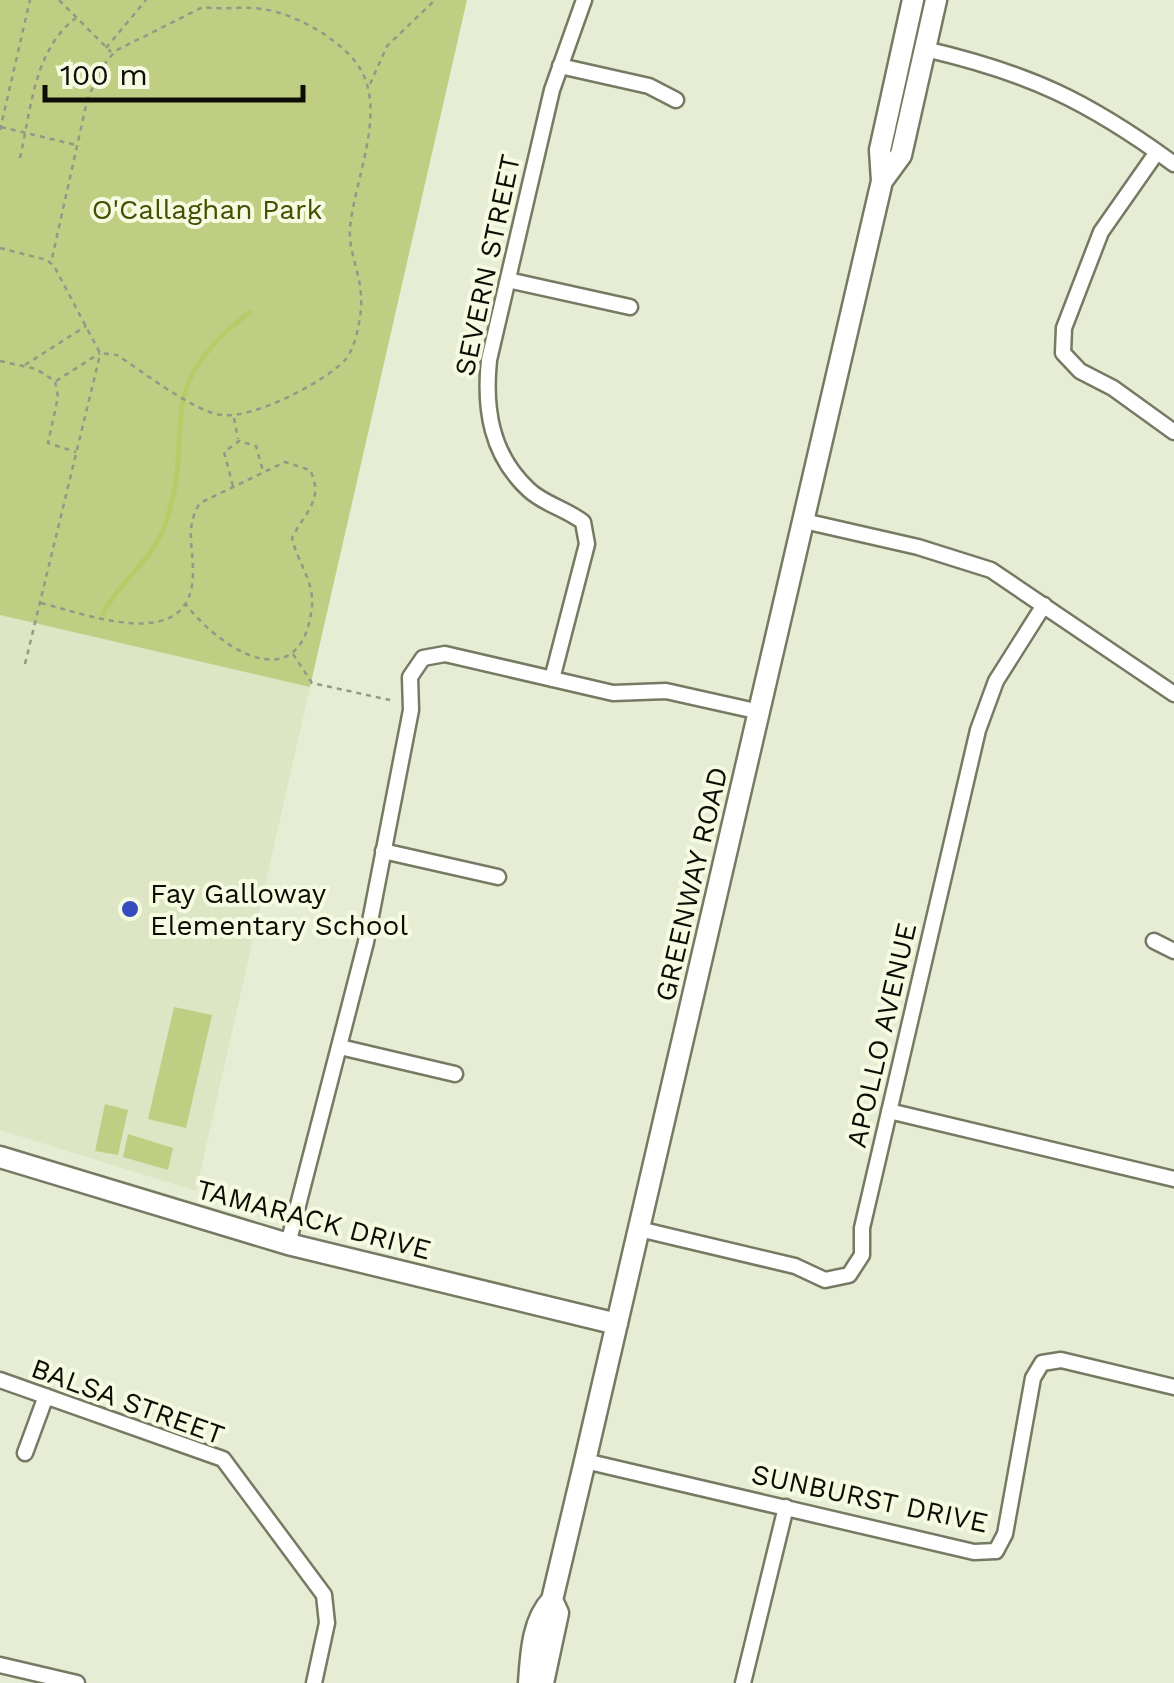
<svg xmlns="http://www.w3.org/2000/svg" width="1174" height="1683" viewBox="0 0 1174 1683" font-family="'Work Sans',sans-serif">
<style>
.built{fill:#dde5c4}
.park{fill:#bfce83}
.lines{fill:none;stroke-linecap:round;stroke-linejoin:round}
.stream{stroke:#b9cb68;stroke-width:5}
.street-casing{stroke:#757a63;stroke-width:19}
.secondary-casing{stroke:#757a63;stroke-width:25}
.path{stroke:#949886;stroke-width:2.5;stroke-dasharray:5 5;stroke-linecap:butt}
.street{stroke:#fff;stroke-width:14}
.secondary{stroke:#fff;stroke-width:20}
.poi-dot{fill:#374cbe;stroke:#f5fbe1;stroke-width:4}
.labels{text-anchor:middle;stroke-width:8;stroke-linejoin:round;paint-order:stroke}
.park-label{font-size:28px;fill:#454f01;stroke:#f5fbe1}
.street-label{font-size:28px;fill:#0c0e06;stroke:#f5fbe1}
.poi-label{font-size:28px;fill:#0c0e06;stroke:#f5fbe1;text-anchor:start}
</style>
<rect width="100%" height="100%" fill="#e7edd4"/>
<path class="built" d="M0,615L310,687L196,1191L0,1130Z"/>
<path class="park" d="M0,0H467L310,687L0,615Z
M174,1007L212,1015L186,1128L148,1119Z
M105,1104L128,1110L118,1155L95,1151Z
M128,1134L173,1148L168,1170L123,1157Z"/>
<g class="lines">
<path class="stream" d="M103,614C118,582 153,561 165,525C199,428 146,391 250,312"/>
<defs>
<path id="street" d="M925,49C1029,73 1088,101 1174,164
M560,66L649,86L676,100
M1157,152L1101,232L1064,328L1063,353L1080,371L1113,388L1174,432
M508,280L630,307
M804,521L918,547L991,570L1174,694
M552,679L587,544L583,522C566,509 544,504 529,490C491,455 484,409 489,360L552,90L584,0
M383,851L498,877
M1154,941L1174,951
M340,1047L455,1074
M889,1111L1174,1179
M639,1229L795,1266L825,1280L849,1275L862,1255V1228L978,730L996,681L1044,605
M288,1244L366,942L411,710L410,677L423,658L445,654L613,693L666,691L760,712
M0,1380L223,1459L324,1595L327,1623L314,1683
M25,1453L46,1396
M585,1461L974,1552L996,1551L1005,1534L1033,1378L1042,1363L1061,1360L1174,1387
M0,1665L77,1683
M743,1683L786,1507"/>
<path id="secondary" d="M882,181L901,155L936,0
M0,1157L288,1244L617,1324
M529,1683C531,1655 532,1621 552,1600L585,1461L882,181L880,150L913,0
M543,1683L558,1613L552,1600"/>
</defs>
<use href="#street" class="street-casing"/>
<use href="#secondary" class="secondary-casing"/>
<path class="path" d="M59,0L111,52
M106,48L146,0
M370,84L387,46L435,0
M1,127L76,145
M0,130L30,0
M20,158C31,110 34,49 76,18
M0,248L47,260L54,266L100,353L117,355C142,371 194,412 222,415C253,419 325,382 345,360C354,349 358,331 360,317C366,280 348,257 350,228C355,175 391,104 354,60C334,36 293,13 262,9C242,6 223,10 203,7L115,51L100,70L87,101L51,263
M0,361L36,369L55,381L58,397L48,443L76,452
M25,365L86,326
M56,381L100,353
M234,418L238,439
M233,486L224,452L239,441L256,446L263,471
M41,603C89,615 194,656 193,571C193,547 185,526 200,503L285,462L310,470C325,500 304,513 292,538C297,561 314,581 312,606C302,701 220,650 185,603
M293,654L312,683L390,700
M25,664L100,355"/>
<use href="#street" class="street"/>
<use href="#secondary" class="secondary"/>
</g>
<circle class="poi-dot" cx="130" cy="909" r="10"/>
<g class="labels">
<g class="park-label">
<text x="207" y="219">O'Callaghan Park</text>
</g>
<g class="street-label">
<text transform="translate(487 265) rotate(-78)" y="10">SEVERN STREET</text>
<text transform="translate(691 884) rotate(-77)" y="10">GREENWAY ROAD</text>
<text transform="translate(881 1035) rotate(-77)" y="10">APOLLO AVENUE</text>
<text transform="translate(314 1219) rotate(15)" y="10">TAMARACK DRIVE</text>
<text transform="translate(128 1401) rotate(20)" y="10">BALSA STREET</text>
<text transform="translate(870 1498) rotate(12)" y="10">SUNBURST DRIVE</text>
</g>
<g class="poi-label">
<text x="150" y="903">Fay Galloway<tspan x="150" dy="32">Elementary School</tspan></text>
</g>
</g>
<path d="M45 85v15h258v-15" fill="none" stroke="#0c0e06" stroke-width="5"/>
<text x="60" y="85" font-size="30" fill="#0c0e06" stroke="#f5fbe1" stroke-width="8" paint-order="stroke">100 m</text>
</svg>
